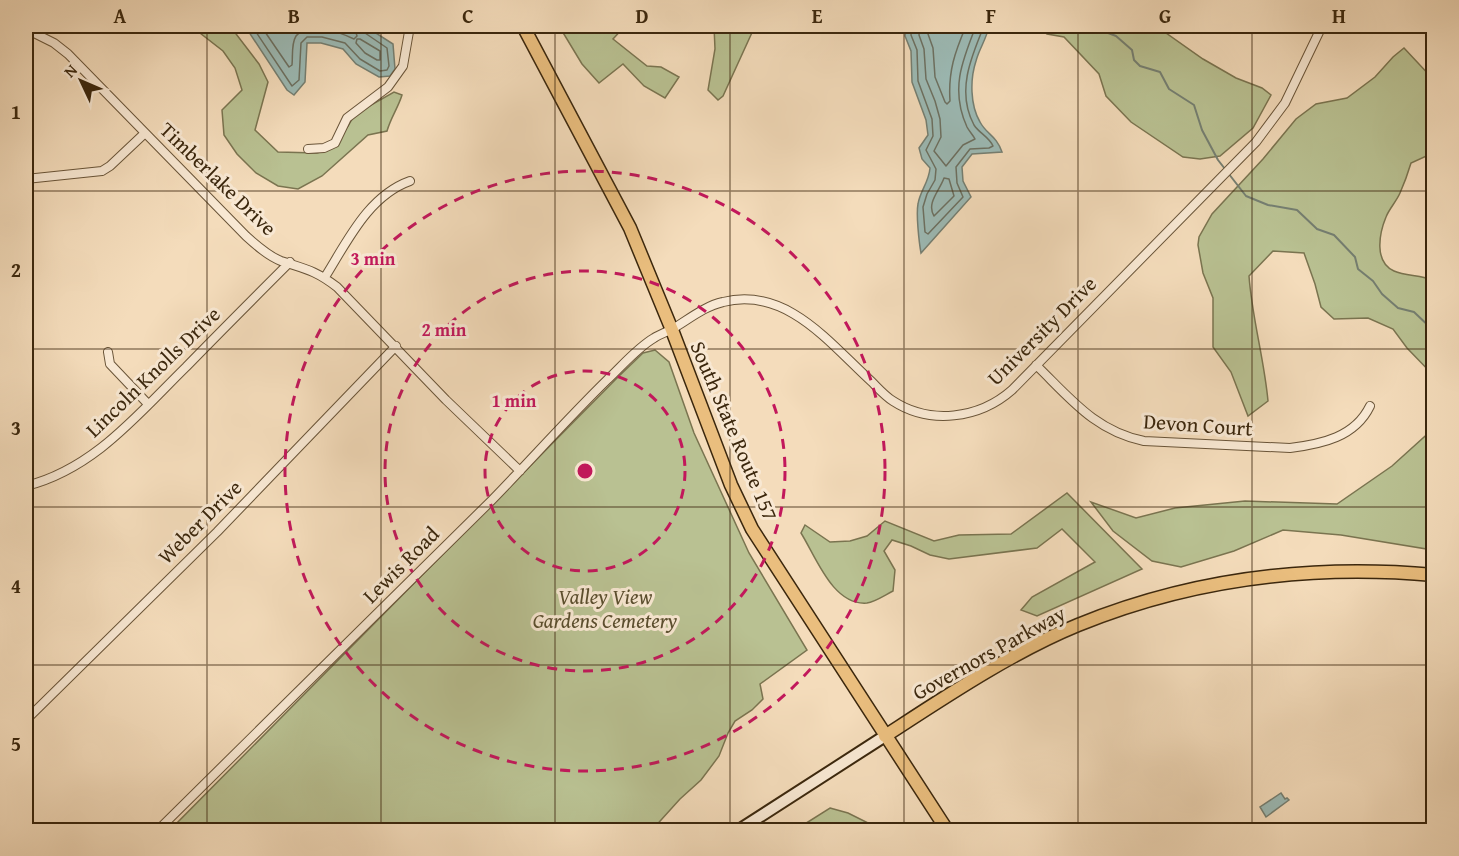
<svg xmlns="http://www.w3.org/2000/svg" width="1459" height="856" viewBox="0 0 1459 856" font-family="'Gentium Book Plus',serif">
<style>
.green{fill:#b9c192;stroke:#7a7450;stroke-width:1.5}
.water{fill:#9cbab5;stroke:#757f72;stroke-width:1.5}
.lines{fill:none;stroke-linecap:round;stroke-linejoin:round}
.shore{stroke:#6c7061;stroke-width:1.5}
.stream{stroke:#757f72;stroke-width:2}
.street-casing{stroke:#695438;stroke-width:10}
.secondary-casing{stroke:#3b270d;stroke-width:14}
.primary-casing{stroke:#3b270d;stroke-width:15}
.street{stroke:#f8e8d3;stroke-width:8}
.secondary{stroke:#f8e8d3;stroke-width:10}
.primary{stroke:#eabe7e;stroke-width:12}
.grid{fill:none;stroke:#3b270d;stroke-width:1.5;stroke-opacity:0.55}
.ring{fill:none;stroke:#c2185b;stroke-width:3;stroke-dasharray:10 8}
.labels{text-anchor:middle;stroke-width:6;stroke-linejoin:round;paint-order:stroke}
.street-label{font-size:21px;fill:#3b270d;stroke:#f8e8d3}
.park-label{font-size:21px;font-style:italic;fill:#5a4e2e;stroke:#f8e8d3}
.centre{fill:#c2185b;stroke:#f8e8d3;stroke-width:3}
.ring-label{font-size:18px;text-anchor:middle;font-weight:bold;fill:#c2185b;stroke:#f8e8d3;stroke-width:6;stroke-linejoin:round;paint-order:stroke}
.neatline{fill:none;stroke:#3b270d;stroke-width:2}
.grid-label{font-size:20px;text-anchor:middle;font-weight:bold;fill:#3b270d}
</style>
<rect width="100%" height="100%" fill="#f4dcbb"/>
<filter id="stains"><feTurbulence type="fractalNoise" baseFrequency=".00333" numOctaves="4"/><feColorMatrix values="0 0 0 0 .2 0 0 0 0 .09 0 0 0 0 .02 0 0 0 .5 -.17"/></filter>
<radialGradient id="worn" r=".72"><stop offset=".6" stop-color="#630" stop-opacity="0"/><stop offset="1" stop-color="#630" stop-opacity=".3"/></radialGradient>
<path class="green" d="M191,26H230L259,64L268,82L255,130L278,152L317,153L327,150L348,126L355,114L394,92L402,95C398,108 391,117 387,131L368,135L322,176L298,189L278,186L256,173L237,154L224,135L222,110L242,90L235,68L223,51Z
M559,26H625L613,39L647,66L661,67L679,77L665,98L644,86L623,64L599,83L582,64Z
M714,26H755L723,96L718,100L708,90L715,49Z
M1036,26H1156L1203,59L1236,78L1262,88L1271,95L1253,128L1220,156L1200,159L1183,157L1131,122L1106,96L1099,74L1064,37L1047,34Z
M1404,48L1433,79V153L1411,163C1408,173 1404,184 1400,193C1396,202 1389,209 1386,217C1379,234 1374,262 1394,271C1407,277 1422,274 1433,281V375L1407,348L1393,329L1368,318L1334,319L1321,307L1315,284L1304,253L1273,251L1249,276C1252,318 1264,358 1268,401L1248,416L1231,372L1213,347V298L1203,273L1198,245L1199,237L1212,214L1263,159L1296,119L1316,104L1347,98L1375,77L1393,57Z
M655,350L669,362L694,433L749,553L807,650L760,684L763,699L752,710L735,721L728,733L719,756L701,780L680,799L652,830H170L617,378L643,353Z
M1433,429V550L1341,535L1283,530L1234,551L1181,567L1152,561L1113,531L1091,502L1136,518L1175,508L1245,501L1337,504L1392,466Z
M1067,493L1142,569L1037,616L1021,610L1032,597L1095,562L1062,529L1037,548L949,559L930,555L911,546L892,540L884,551L895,570L893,591C885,595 875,602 867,603C833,606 816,557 801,533L805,525L830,542L850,541L867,536L885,521L934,541L959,535L1011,534Z
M830,808L848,813L880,829L906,830H800V827Z"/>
<path class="water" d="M245,26H365L393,44L395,69L390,76L379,77L356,64L343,49L321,43H307L305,82L294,95L287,90Z
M906,26H989C987,38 979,49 976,61C970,79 970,105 980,122C987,135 996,135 1002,152L972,154L962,167L963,181L971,197L921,253C919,242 916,214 918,204C920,191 929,182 930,168L922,159L919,148L928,135L926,120L912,82L911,51L905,36Z
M1281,793L1285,799L1287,798L1289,800L1266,817L1260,807Z"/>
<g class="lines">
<path class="shore" d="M252,26L292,86L299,80L301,43L307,37H322L345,43L360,59L380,71L387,70L389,66L387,48L365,33L362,26
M261,26L289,67L292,65C293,56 291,44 296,36C306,21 342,33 354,39L357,36L354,26
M912,26L911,35L917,50L918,81L932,119L933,136L926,150L936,169L935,180L927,194L923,207L925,232L928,234L963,197L957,183L956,167L970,149L989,148L993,146C989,137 979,133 974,125C956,92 971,57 984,26
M920,26L919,35L924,49L926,79L935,101L940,119L941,137L934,151L946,166L963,145L975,139C973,135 969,131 967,127C950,90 962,61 976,26
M929,26L928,34L933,48L935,77L945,102L947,104L950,101C948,71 955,52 966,26
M357,39H360L380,51V60H377L365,53L356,43Z
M944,178L949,179L954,196L934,216C926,203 940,190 944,178Z"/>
<path class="stream" d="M1096,26L1103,31L1116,36L1132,50L1134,60L1140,66L1160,72L1169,89L1194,105L1202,130L1218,160L1246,196L1268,205L1297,210L1317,229L1334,235L1355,257L1358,269L1373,281L1382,294L1398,308L1414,312L1434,331"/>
<defs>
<path id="street" d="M26,29L54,43L68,54L246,236C256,245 268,256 281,261C305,269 315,270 337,287L446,400L520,471
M308,149L324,148L335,143L347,118L388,87L403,66L410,26
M26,179L102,171L110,166L145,133
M325,277C347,242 368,196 410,181
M108,352L110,364L148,404
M1036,365C1070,398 1095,431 1144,441L1290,448C1322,444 1355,437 1370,406
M26,486C94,469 138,414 186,367C220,332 255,297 290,262
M26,720L217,532L396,346
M158,830C269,720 380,610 492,500C531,460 568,418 608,379C622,366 637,348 654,338C660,334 667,332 674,328C689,319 705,306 723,302C787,286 830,344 872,382C878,388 885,396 893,401C930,425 979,419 1012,390L1256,142L1285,103L1322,26"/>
<path id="secondary" d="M739,830L885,736"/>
<path id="primary" d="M523,26L630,228L672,330L731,485L752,529L947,830
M885,736C945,697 1012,652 1078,625C1193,578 1310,564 1434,575"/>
</defs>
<use href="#street" class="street-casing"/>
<use href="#secondary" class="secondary-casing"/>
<use href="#primary" class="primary-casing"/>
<use href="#street" class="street"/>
<use href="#secondary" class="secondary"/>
<use href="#primary" class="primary"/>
</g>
<path class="grid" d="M207,26V830M381,26V830M555,26V830M730,26V830M904,26V830M1078,26V830M1252,26V830M26,191H1434M26,349H1434M26,507H1434M26,665H1434"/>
<g class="ring">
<circle cx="585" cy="471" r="100"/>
<circle cx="585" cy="471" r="200"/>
<circle cx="585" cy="471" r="300"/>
</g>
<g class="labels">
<g class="street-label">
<text transform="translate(218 179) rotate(44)" y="7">Timberlake Drive</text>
<text transform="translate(1042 331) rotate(-45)" y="7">University Drive</text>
<text transform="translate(153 372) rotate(-44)" y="7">Lincoln Knolls Drive</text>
<text transform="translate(1198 425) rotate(4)" y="7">Devon Court</text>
<text transform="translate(734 431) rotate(67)" y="7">South State Route 157</text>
<text transform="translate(200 522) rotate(-45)" y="7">Weber Drive</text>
<text transform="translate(401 565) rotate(-45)" y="7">Lewis Road</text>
<text transform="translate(989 653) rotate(-29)" y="7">Governors Parkway</text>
</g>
<g class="park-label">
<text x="605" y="604">Valley View<tspan x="605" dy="24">Gardens Cemetery</tspan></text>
</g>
</g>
<circle cx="585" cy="471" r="9" class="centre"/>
<g class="ring-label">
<text x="373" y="265">3 min</text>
<text x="444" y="336">2 min</text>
<text x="514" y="407">1 min</text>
</g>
<rect width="1459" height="856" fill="none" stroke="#f4dcbb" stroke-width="66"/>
<g transform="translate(81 81) rotate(314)" stroke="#f8e8d3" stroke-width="4.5" paint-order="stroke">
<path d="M0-4.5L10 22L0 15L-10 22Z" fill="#3b270d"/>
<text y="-9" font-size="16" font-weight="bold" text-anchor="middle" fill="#3b270d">N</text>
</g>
<rect x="33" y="33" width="1393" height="790" class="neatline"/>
<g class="grid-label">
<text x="120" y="23">A</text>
<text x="294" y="23">B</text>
<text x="468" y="23">C</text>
<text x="642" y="23">D</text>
<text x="817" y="23">E</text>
<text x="991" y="23">F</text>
<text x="1165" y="23">G</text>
<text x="1339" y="23">H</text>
<text x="16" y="119">1</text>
<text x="16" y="277">2</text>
<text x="16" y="435">3</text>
<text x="16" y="593">4</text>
<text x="16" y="751">5</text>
</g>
<rect width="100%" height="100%" filter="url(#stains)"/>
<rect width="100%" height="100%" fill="url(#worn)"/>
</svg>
